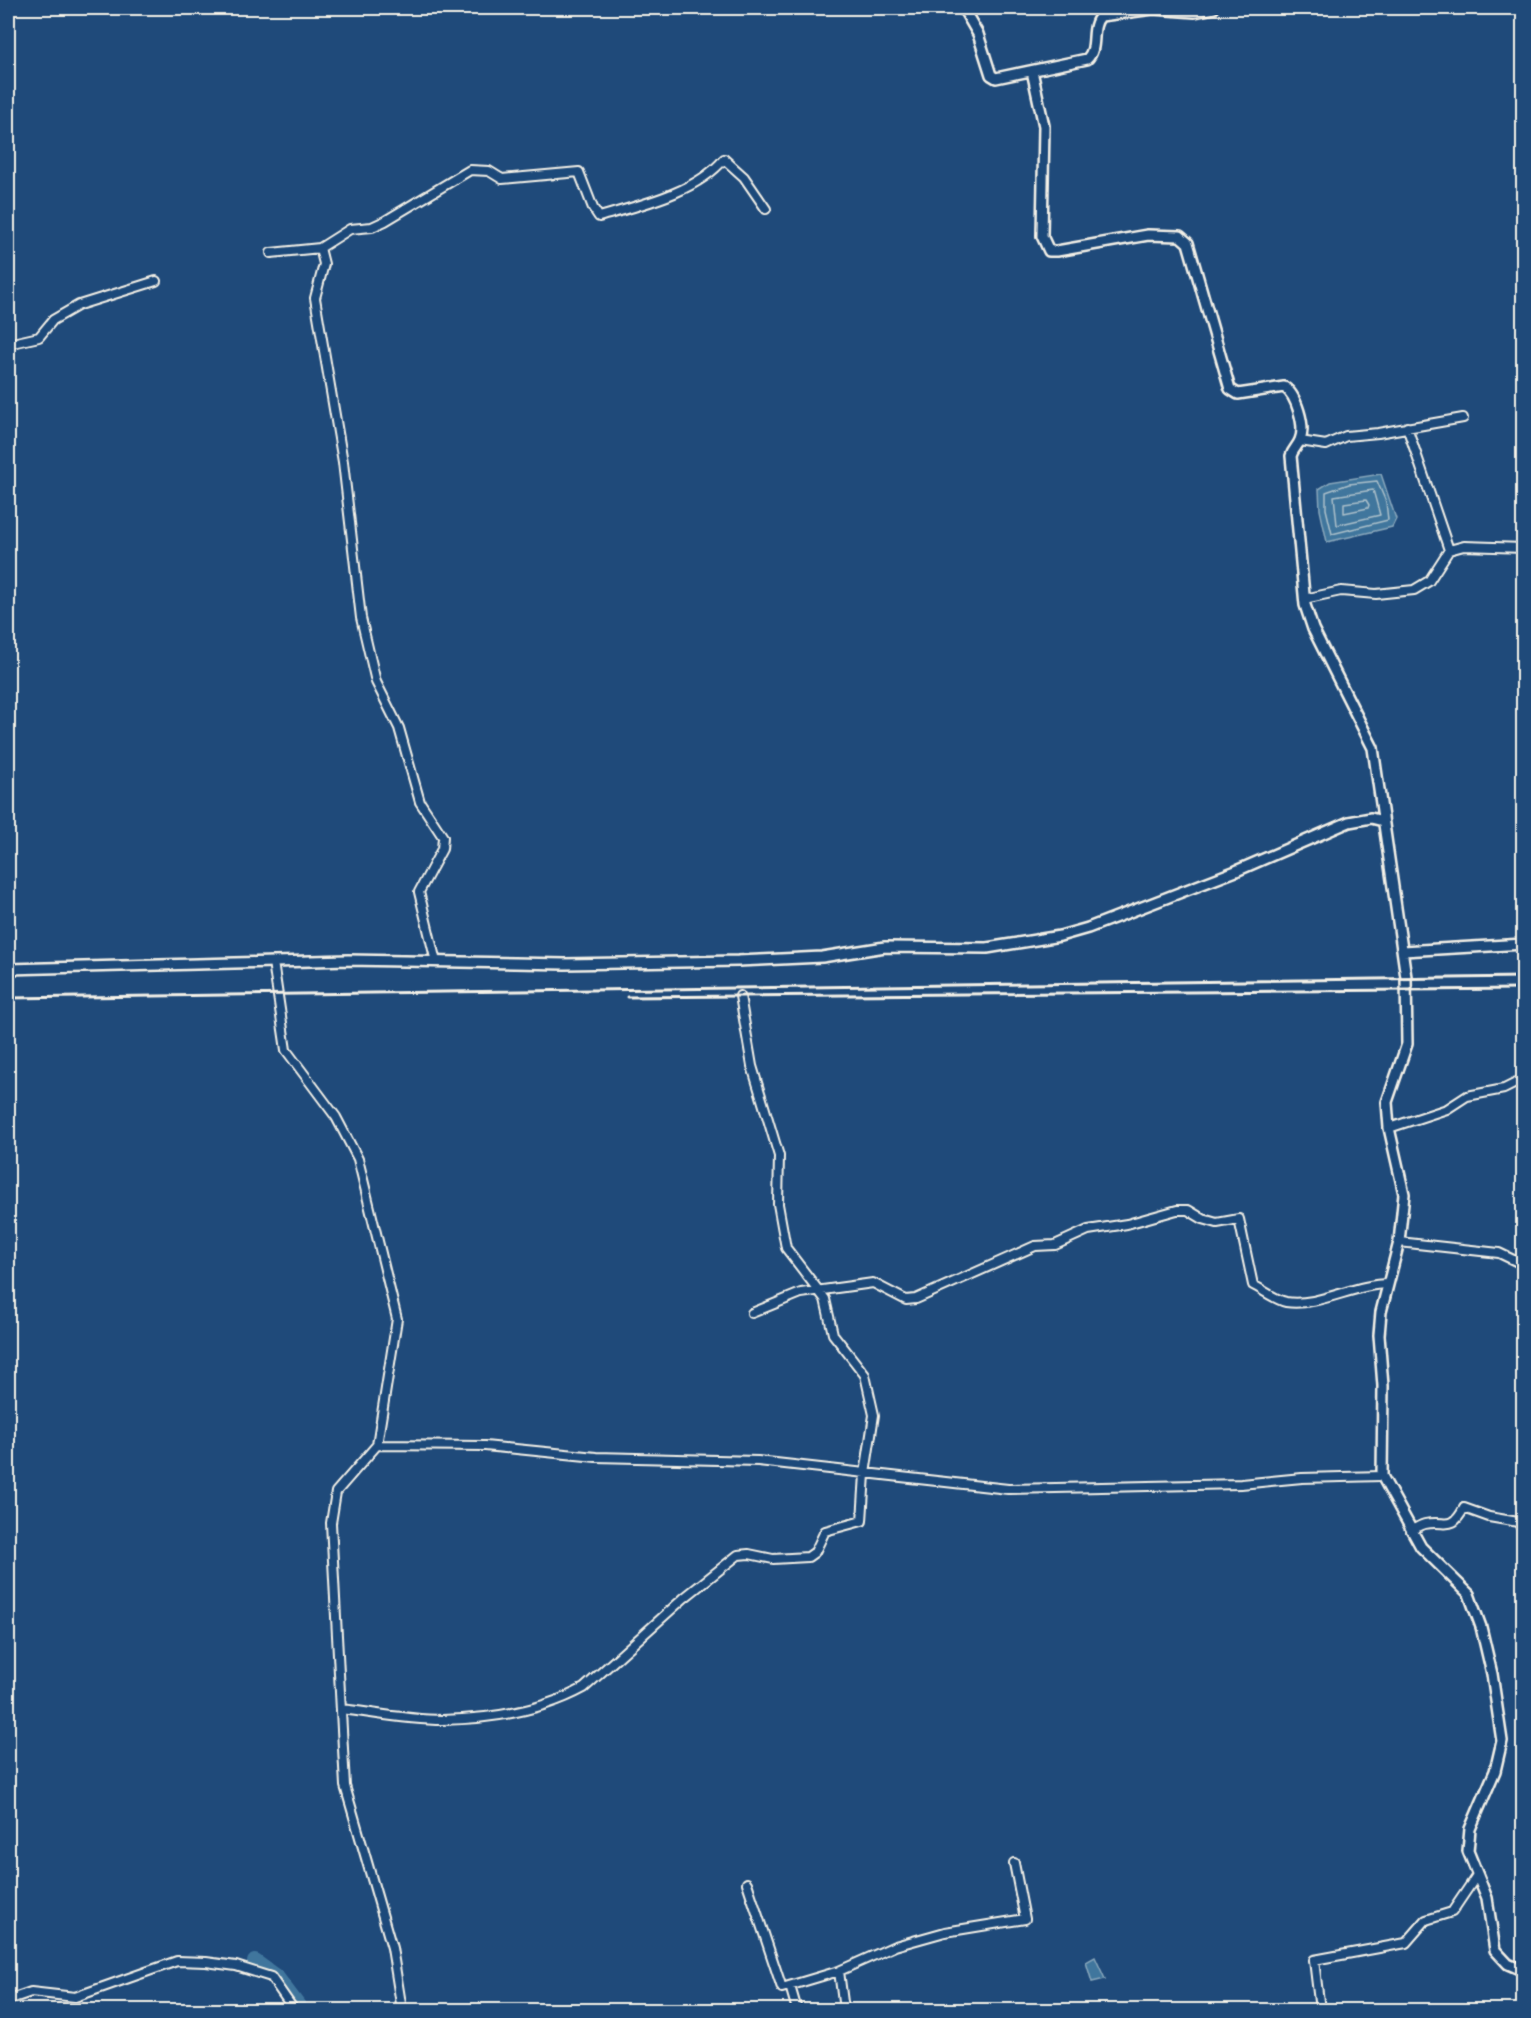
<svg xmlns="http://www.w3.org/2000/svg" width="1531" height="2018" viewBox="0 0 1531 2018" font-family="Itim,sans-serif">
<style>
.water{fill:#41769d;stroke:#89a7bb;stroke-width:1.5}
.lines{fill:none;stroke-linecap:round;stroke-linejoin:round}
.shore{stroke:#acc0ca;stroke-width:1.5}
.canal{stroke:#41769d;stroke-width:9}
.river{stroke:#41769d;stroke-width:16}
.minor-casing{stroke:#f4f1e8;stroke-width:12}
.tertiary-casing{stroke:#f4f1e8;stroke-width:14}
.minor{stroke:#1f4a7a;stroke-width:8}
.tertiary{stroke:#1f4a7a;stroke-width:9}
.rail{stroke:#f4f1e8;stroke-width:3}
</style>
<rect width="100%" height="100%" fill="#1f4a7a"/>
<filter id="ink" filterUnits="userSpaceOnUse"><feTurbulence type="fractalNoise" baseFrequency=".0167" numOctaves="2"/><feDisplacementMap in="SourceGraphic" scale="12" xChannelSelector="R" yChannelSelector="G"/><feConvolveMatrix kernelMatrix="1 2 1 2 8 2 1 2 1" color-interpolation-filters="sRGB"/></filter>
<g filter="url(#ink)">
<path class="water" d="M1381,474L1396,519L1392,527L1327,542L1320,510L1319,489L1330,482Z
M1095,1957L1105,1979L1092,1982L1086,1962Z"/>
<g class="lines">
<path class="shore" d="M1377,481L1386,502L1388,520L1332,534L1326,509V492L1349,484Z
M1373,490L1380,515L1337,525L1334,496Z
M1366,500L1369,505L1368,508L1344,513V503Z"/>
<path class="canal" d="M255,1962L277,1978L301,2010"/>
<path class="river" d="M255,1962L277,1978L301,2010"/>
<defs>
<path id="minor" d="M320,248L324,264L315,298L343,462L361,618L376,682L399,728L420,802L443,837L442,849L419,892L436,962
M271,253L320,248L350,229L372,227L385,221L470,170L489,171L502,179L579,172L593,208L599,217C640,205 696,193 724,159L744,177L766,209
M8,344L39,337L53,320L79,305L156,281
M1407,427L1449,550
M1300,441L1326,445L1346,436L1378,433L1463,418
M1304,599L1341,591L1376,594L1414,590L1429,581L1449,550L1464,546L1524,548
M273,962L286,1050L336,1117L358,1159L397,1319L377,1445L336,1492L331,1523L345,1786L392,1948L402,2010
M1389,1128L1447,1109L1467,1096L1504,1089L1524,1079
M1399,1242L1499,1253L1524,1265
M752,1313L801,1293L873,1283L906,1300L916,1299L1035,1246L1055,1245L1088,1230L1127,1224L1177,1210H1188L1203,1219L1217,1223L1239,1219L1253,1285C1263,1290 1276,1300 1286,1302C1318,1307 1355,1284 1388,1284
M377,1445L485,1446L596,1457L758,1461L1008,1489L1241,1484L1302,1478L1382,1476
M1411,1530C1416,1528 1421,1525 1425,1524C1446,1519 1451,1533 1464,1508L1489,1517L1518,1522L1524,1532
M342,1709C374,1713 409,1720 442,1720C490,1719 542,1711 584,1688L684,1598L738,1555L749,1554L773,1559L808,1557L815,1552L825,1531L862,1521L865,1474L874,1415L865,1375L833,1334L825,1299L786,1248L778,1204L779,1156L752,1066L740,996
M747,1883L782,1988L839,1971L895,1946L945,1932L1025,1919L1014,1863
M839,1971L844,2010
M790,1986L797,2010
M8,2000L31,1992L75,1997L177,1961L206,1962L236,1966L271,1977L294,2010
M1320,2010L1314,1960L1406,1943L1426,1920L1452,1912L1477,1875"/>
<path id="tertiary" d="M963,8L978,34L991,75L996,78L1087,59C1099,48 1089,27 1101,16L1153,9L1195,12L1214,8
M1032,71L1044,126L1042,236L1049,251H1057L1148,235L1180,236L1188,243L1230,389L1238,394L1284,387C1296,394 1306,426 1300,440C1298,446 1293,449 1291,456L1305,605L1313,629L1373,748L1406,977L1407,1044L1387,1102L1389,1128L1404,1194L1399,1242L1381,1312L1379,1335L1383,1386L1382,1476L1421,1547L1469,1594L1481,1627L1492,1674L1502,1741L1495,1771L1470,1829L1468,1851L1487,1898L1495,1950L1508,1964L1524,1971
M1403,951L1524,944
M8,969L348,960L565,964L738,961L822,957L885,947L987,948L1060,936L1088,928L1236,871L1349,822L1371,818L1383,821"/>
</defs>
<use href="#minor" class="minor-casing"/>
<use href="#tertiary" class="tertiary-casing"/>
<use href="#minor" class="minor"/>
<use href="#tertiary" class="tertiary"/>
<path class="rail" d="M627,997L1524,989
M8,998L1524,977"/>
</g>
</g>
<rect width="1531" height="2018" fill="none" stroke="#1f4a7a" stroke-width="30"/>
<rect x="15" y="15" width="1501" height="1988" fill="none" stroke="#f4f1e8" stroke-width="2" filter="url(#ink)"/>
</svg>
